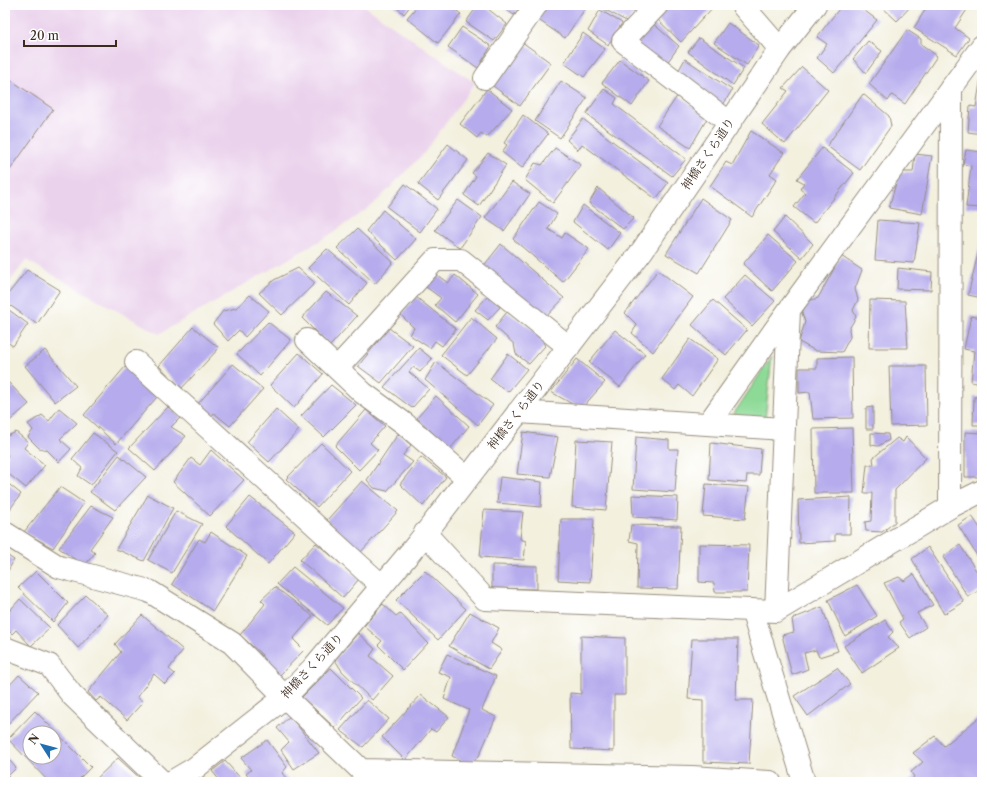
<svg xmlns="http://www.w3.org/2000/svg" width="987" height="787" viewBox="0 0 987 787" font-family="'Libre Caslon Text','Noto Serif JP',serif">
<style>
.built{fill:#ead1ec}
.green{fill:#8dda97;stroke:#64825a}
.building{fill:#b6aced;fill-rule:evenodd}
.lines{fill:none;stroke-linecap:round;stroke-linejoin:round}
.minor-casing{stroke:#978d7e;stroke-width:24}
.minor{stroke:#fff;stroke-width:22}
.labels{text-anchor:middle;stroke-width:3;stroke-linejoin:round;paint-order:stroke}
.street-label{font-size:12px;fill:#3b2a1e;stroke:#fff}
</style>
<rect width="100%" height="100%" fill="#fff"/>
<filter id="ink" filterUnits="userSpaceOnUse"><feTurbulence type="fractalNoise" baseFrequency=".025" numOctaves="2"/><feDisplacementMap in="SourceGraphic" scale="8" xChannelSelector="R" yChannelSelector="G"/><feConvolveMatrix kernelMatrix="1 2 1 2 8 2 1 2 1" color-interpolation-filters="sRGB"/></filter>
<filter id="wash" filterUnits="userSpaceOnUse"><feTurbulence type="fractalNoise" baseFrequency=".012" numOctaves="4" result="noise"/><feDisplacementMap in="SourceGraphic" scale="16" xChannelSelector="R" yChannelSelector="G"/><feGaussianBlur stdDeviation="0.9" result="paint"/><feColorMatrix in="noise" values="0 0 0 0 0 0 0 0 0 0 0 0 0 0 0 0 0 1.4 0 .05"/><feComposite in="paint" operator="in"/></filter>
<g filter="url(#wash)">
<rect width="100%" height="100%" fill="#f3f0de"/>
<path class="built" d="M5,5H363L475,83L424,153L374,204L328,236L159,334L26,260L5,288Z"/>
<path class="green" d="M772,356L765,419L731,418Z"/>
<g id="blocks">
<path class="building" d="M394,5H411L404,14Z
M418,5H449L461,14L438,43L407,18Z
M478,5H483L507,24L494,41L466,22Z
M499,5H521L514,15Z
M547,5H586L587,6L565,38L537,19Z
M607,5H639L628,22L604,9Z
M671,5H715L681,42L657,19Z
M842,5H857L877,20L834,73L817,58L827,44L817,37Z
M880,5H912L897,21Z
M928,5H970L955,28L969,38L957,55L914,28Z
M600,10L622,23L608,45L588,31Z
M651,22L679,46L664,67L634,42Z
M728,23L759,45L747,65L714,43Z
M462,27L491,46L478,68L448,47Z
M907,30L921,39V44L937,56L905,104L892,95L888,101L869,84Z
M583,33L605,49L584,77L564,63Z
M699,38L744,68L733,85L688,52Z
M868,41L882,51L866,73L853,59Z
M522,42L551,63L520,106L493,86Z
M685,59L732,90L723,105L676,75Z
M620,60L649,81L632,106L602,83Z
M802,67L828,90L785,144L762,124L788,91L783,88Z
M5,76L53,109L10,170L5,166Z
M981,77H982V134L968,132L970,106L976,107Z
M561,81L587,98L560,138L535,121Z
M487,89L512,109L487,137L481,133L477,138L460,124Z
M604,89L617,98L614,104L686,159L672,176L586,114Z
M863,94L889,116L891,126L860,170L827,146Z
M678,95L708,117L690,148L657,126Z
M523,115L548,134L522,168L502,152L507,145L504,143Z
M583,119L668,183L656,199L582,144L578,150L567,140Z
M751,131L784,153L770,174L777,179L752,217L710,186L726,162L732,165Z
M448,144L468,160L438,200L418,184Z
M555,148L581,165L553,203L525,180L535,163L542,165Z
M822,148L854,173L814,223L794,207L805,193L800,189L804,183L797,179Z
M966,150L982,152V208L966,207L971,166L963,164Z
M488,153L506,165L479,206L464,195L476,176L472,173Z
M915,154L932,156L922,214L889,208L899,172H913Z
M512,182L530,194L504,231L485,218Z
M405,184L437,209L420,232L387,207Z
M598,188L634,218L623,229L589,203Z
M701,198L732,220L699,273L666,254Z
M458,200L482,217L460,248L435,230Z
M539,202L557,214L548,229L562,238L565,233L589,249L563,282L513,239Z
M583,205L620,233L608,250L573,222Z
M383,210L416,239L397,260L366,231Z
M785,217L813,244L802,258L773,232Z
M878,220L920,223L914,263L875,260Z
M357,229L393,262L375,284L337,248Z
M768,235L798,261L772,291L743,264Z
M981,241H982V298L968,295Z
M501,244L564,298L544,319L482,268Z
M327,249L367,283L349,305L308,268Z
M841,256L862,270L855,289L858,300L853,310L856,317L849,329L850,337L842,352L816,351L799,342L805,322L802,313L808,301L818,298Z
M298,268L315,283L282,315L259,293L274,280Z
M898,268L932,272L931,290L897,289Z
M27,270L60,290L37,324L5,302V298Z
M658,270L693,297L653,352L632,333L637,325L625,313Z
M437,275L448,283L455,275L478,294L455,322L435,305L441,298L426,287Z
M745,275L775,301L752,326L723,299Z
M326,292L357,316L330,346L302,318Z
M250,295L269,311L245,337L239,330L228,341L213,324L223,311L236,308Z
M416,297L456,329L442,346L435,341L430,348L410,335L414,328L401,315Z
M487,297L500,307L488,320L475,310Z
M713,300L747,330L726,355L692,325Z
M870,300L905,301L908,348H869Z
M5,307L28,324L13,346L7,342L5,345Z
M507,312L540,335L545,346L529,364L516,354L514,344L495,327Z
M971,316L982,318V384L971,382L974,351L964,349Z
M471,317L497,339L467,375L441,355Z
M268,322L291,340L260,376L237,354Z
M193,327L219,348L182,388L159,366Z
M389,328L413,346L381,383L358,366Z
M615,330L645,354L620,387L589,362Z
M690,339L718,359L692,396L679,385L675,390L662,379Z
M419,348L432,359L420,372L413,367L409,372L429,389L412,408L384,387Z
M45,350L76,386L55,402L25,366Z
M299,353L323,374L294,408L270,385Z
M508,354L527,369L508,392L490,379Z
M852,357L853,418L813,419L810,392L799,393V368H817V358Z
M577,359L605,382L581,409L551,392Z
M436,362L493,405L478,425L425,380Z
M233,364L263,389L230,426L214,413L210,418L197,405Z
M889,366H926L927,425L891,426Z
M125,367L157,397L116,444L84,415Z
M8,382L29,404L5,425V385Z
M331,385L356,405L324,437L301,416Z
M436,396L469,426L450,449L417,418Z
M974,397H982V425H973Z
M168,407L181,417L171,427L186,436L155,471L129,448Z
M873,407V429H866V408Z
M59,408L77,423L60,439L71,449L59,462L47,450L39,448L28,437L33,430L28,424L42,415L49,421Z
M276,409L299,430L269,462L247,442Z
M366,410L385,426L370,443L378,450L359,470L335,446Z
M852,428L854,493H814L813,429Z
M16,432L28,442L24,448L45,465L26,488L5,471V459L8,455L5,453V437Z
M523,432L558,437L550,477L517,474Z
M965,432L982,433V477H965Z
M93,433L118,451L91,485L78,476L82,468L72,459Z
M871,433L888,434L889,440L878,446L871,445Z
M398,434L411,445L403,455L413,462L387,491L374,488L367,480Z
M636,437L669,440V449H678L675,492L633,489Z
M906,437L926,458L895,490V522L882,532L866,531L865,522L871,521L872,493H864L867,465H874L873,458L897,438L903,442Z
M576,440L612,442L606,510L572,507Z
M321,443L350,471L317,507L286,479Z
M711,443L761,449L759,475H747L746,483L709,480Z
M211,450L244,480L210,516L173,482L191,458L200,465Z
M119,455L146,477L115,510L90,492Z
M421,457L446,477L423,506L400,484Z
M500,477L542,482L541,507L497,503Z
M5,481L21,494L5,516Z
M362,481L398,511L361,552L327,520Z
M706,484L749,487L745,519L703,516Z
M60,487L84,503L53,548L24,532Z
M148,495L173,508L144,561L116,549Z
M632,495L678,497L677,520L633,517Z
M250,497L295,532L268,564L226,526Z
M851,497L850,534H835V541L799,543L798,500Z
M91,506L113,517L90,549L95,553L84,566L59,548Z
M484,510L523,512L520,539L526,541L524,560L480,557Z
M176,511L202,524L172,573L148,560Z
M972,516L982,531V557L979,559L958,525Z
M561,519H594L590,582L558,580Z
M631,525L681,526L678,589L637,588L638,543L629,541Z
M211,532L247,556L213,611L172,584L199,539L205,542Z
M316,543L359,579L343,598L300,560Z
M699,544L749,545L747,592H715L714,583L699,582Z
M960,545L982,580V589L968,597L943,557Z
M928,547L964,602L944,614L912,559Z
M5,554L14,560L5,576Z
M492,565L537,566V589L492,588Z
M293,567L343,608L327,625L277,584Z
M36,571L68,603L53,622L18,588Z
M425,571L466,609L438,640L396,600Z
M914,574L933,605L917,613L926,627L910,638L899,622L903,619L884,583L899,577L904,581Z
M857,585L877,616L845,636L828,600Z
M275,587L313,616L293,639L304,650L280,675L261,660L262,655L240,635L265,604L261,600Z
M86,595L108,615L78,648L57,625Z
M20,599L50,628L31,646L16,630L12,634L5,627V616Z
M383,604L396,616L400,613L428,643L403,670L378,645L382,641L364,626Z
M822,607L838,651L819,657L816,650L804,653L808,669L792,675L782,635L794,632L792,619Z
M470,612L499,628L491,643L502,650L489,669L449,646Z
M142,615L183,650L169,669L175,674L165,684L154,674L137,697L143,702L127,720L101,697L96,701L88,692L121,652L115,644Z
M885,620L893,632L888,637L899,648L862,673L844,646Z
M358,633L375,649L370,656L393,676L372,700L342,671L335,660Z
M581,636L625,638V695H614V751L571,749L570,693L581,694Z
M692,639H738L736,700H753L749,764L703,762V700L688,699Z
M447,654L496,676L482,710L496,717L479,756L469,765L452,756L469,710L444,699L451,677L438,672Z
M331,668L361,698L335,728L302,697Z
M837,668L850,684L808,716L794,696Z
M19,675L38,692L5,727V690Z
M421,695L449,717L436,732L431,729L405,760L382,737Z
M367,700L389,719L363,747L340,730Z
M35,711L91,767L76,782H49L8,739ZM30,733H54V757H30Z
M982,715V782H909L914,777L911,772L923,762L913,753L935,736L944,746Z
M290,716L319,753L294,769L281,750L289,742L277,728Z
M267,740L287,767L282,773L289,782H253L246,774L251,770L241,758Z
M5,755L16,768L5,779Z
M118,758L144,782H93Z
M225,761L244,782H221L212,771Z
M204,778L207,782H198Z"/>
</g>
</g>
<g filter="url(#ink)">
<use href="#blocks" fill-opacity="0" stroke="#978d7e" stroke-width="1"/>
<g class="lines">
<defs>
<path id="minor" d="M657,5L623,41L730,123
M742,5L780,49
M485,78L536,5
M307,340L363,393L405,424L467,478
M136,362L382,586
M337,368L372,330L435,260H461L569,347
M518,412L784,429
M708,424L789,310L982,46
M950,507L951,88
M5,533L59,567L149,591L232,643L285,697L361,770L692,777L770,782
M425,533L485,599L776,611L950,507L982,491
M752,610L804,782
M776,611L789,310
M5,648L49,665L72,695L162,782
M171,782L195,768L285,697L313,668L418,543L642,251L780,49L815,5"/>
</defs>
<use href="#minor" class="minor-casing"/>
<use href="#minor" class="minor"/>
</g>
</g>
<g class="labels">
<g class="street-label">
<text transform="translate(708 154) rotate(-56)" y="4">神橋さくら通り</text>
<text transform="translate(516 415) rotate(-52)" y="4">神橋さくら通り</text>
<text transform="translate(312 666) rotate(-47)" y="4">神橋さくら通り</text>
</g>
</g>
<rect width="987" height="787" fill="none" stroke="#fff" stroke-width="20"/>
<g transform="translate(42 745) rotate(306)"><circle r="19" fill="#ffffff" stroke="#b1aaa5"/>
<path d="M0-3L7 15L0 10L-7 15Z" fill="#1f6fb2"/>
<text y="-6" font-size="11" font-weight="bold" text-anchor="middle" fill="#3b2a1e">N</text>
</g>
<path d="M24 40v6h92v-6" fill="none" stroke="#3b2a1e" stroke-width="2"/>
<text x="30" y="40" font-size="12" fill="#3b2a1e" stroke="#ffffff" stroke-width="3" paint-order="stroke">20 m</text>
</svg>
